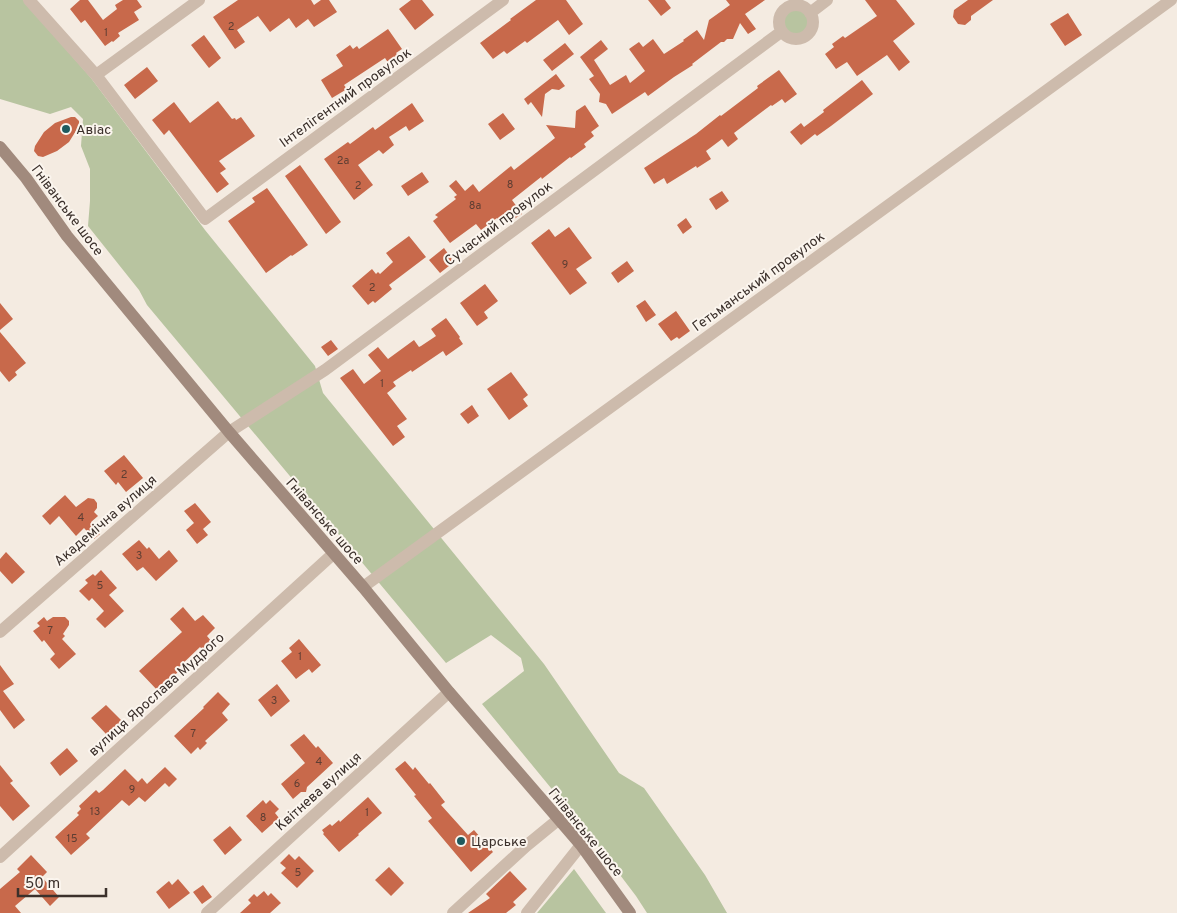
<svg xmlns="http://www.w3.org/2000/svg" width="1177" height="913" viewBox="0 0 1177 913" font-family="Overpass,sans-serif">
<style>
.green{fill:#b8c4a0}
.building{fill:#c8694b}
.lines{fill:none;stroke-linecap:round;stroke-linejoin:round}
.minor{stroke:#cdbbac;stroke-width:12}
.secondary{stroke:#a18a7d;stroke-width:12}
.poi-dot{fill:#1f5a5e;stroke:#fbf5ee;stroke-width:2}
.labels{text-anchor:middle;stroke-width:4;stroke-linejoin:round;paint-order:stroke}
.number-label{font-size:11px;fill:#5e3e33}
.street-label{font-size:14px;fill:#3b302b;stroke:#fbf5ee}
.poi-label{font-size:14px;fill:#3b302b;stroke:#fbf5ee;text-anchor:start}
</style>
<rect width="100%" height="100%" fill="#f4ebe1"/>
<path class="green" d="M0,0H23L91,78L205,230L315,366L323,393L544,664L619,773L644,788L705,875L727,913H647L636,896L592,838L482,704L524,671L521,658L491,635L446,663L147,305L139,290L88,226L90,201V169L81,146L83,119L71,107L50,114L0,99Z
M779 22a17 17 0 1 1 34 0a17 17 0 1 1-34 0Z
M574,869L606,913H537Z"/>
<path class="building" d="M80,0H88L103,20L117,9L115,5L123,0H137L142,7L134,12L139,20L118,33L120,36L113,42L112,41L105,46L85,20L81,23L70,9Z
M238,0H311L314,5L321,0H329L337,12L314,27L308,19L296,28L289,18L270,32L258,16L237,30L245,42L235,49L213,17Z
M411,0H422L434,15L415,30L399,9Z
M536,0H566L583,24L569,35L558,20L527,43L525,41L507,54L504,51L493,59L480,43L511,20L510,19Z
M648,0H665L671,8L661,16Z
M726,0H765L745,14L756,29L748,34L740,23L733,39H727L724,42H721L692,64L693,65L674,77L648,96L645,92L612,114L606,104L599,102L600,94L589,79L594,76L580,57L601,40L608,49L594,60L610,85L626,75L630,83L645,71L629,49L639,42L643,47L653,39L664,54L684,41L683,40L697,30L704,40L709,20L730,5Z
M865,0H896L915,24L893,41L910,62L899,71L887,55L857,76L847,62L836,69L825,54L834,47L832,44L843,36L845,38L877,16Z
M968,0H993L971,16V20L965,25L958,24L953,17L954,10Z
M1068,13L1082,35L1065,46L1050,24Z
M388,29L402,49L396,53L399,57L389,64L385,58L344,85L347,89L332,98L321,80L343,66L336,55L350,45L353,49L357,46L359,49Z
M204,35L221,58L209,68L191,45Z
M565,43L574,54L552,71L543,60Z
M147,67L158,81L135,99L124,85Z
M779,70L797,94L785,103L782,99L772,106L771,105L734,133L738,139L728,147L722,139L706,151L711,159L697,168L696,166L667,184L664,178L654,184L644,168L696,134L720,115L721,116L758,88L757,86Z
M556,74L565,86L559,90L552,89L545,94L542,117L531,102L528,105L524,99Z
M862,80L873,94L831,126L817,136L815,134L801,145L790,132L801,123L804,127L824,112L823,110Z
M218,101L232,119L235,118L236,120L241,117L255,136L219,161L226,169L220,173L229,184L217,193L169,130L164,135L152,120L174,102L190,123Z
M412,103L424,121L409,131L406,126L389,137L394,145L383,154L379,150L358,165L373,185L354,200L324,159L348,142L350,144L373,127L375,130Z
M585,105L599,126L591,132L594,136L584,144L586,147L571,158L570,157L542,179L541,177L512,200L522,214L514,219L503,227L497,218L481,230L476,224L450,243L433,221L438,217L435,215L456,199L454,197L457,195L449,186L456,180L465,191L473,184L479,192L511,166L514,170L555,138L546,125L575,128L576,111Z
M503,113L515,129L500,140L488,124Z
M71,117H75L79,121V126L69,142L57,151L43,157L38,156L34,151L35,146L44,132L55,123Z
M300,165L341,222L326,234L285,176Z
M422,172L429,182L408,196L401,186Z
M267,188L308,245L292,256L291,255L266,273L228,221L255,202L252,198Z
M722,191L729,201L716,210L709,199Z
M686,218L692,227L683,234L677,225Z
M569,227L592,258L576,269L587,283L570,295L531,243L549,229L555,237Z
M409,236L426,257L389,285L392,289L375,303L373,301L368,305L352,286L372,269L376,274L378,272L380,274L393,262L386,253Z
M444,248L454,262L440,273L429,260Z
M627,261L634,271L618,283L611,273Z
M485,284L498,301L484,312L488,318L477,326L460,303Z
M645,300L656,315L646,322L636,306Z
M0,303L13,319L0,330Z
M676,311L690,331L679,339L677,337L671,341L658,324Z
M446,318L460,337L459,338L463,344L446,356L443,351L412,372L411,370L393,382L396,386L387,393L407,419L397,426L405,437L393,446L340,378L353,369L364,384L381,371L368,355L378,347L388,359L414,340L419,347L421,346L436,336L431,329Z
M0,332L26,363L15,372L17,375L9,382L0,371Z
M331,340L338,349L328,356L321,347Z
M511,372L528,395L523,399L528,406L509,420L487,389Z
M472,405L479,416L468,424L460,414Z
M124,455L143,478L126,492L118,482L116,485L104,471Z
M65,495L76,507L88,498L94,499L97,503V508L94,512L98,516L91,522L100,534L94,539L84,528L76,536L59,516L50,525L42,516Z
M195,503L211,522L203,529L208,535L197,544L186,530L194,523L184,511Z
M139,540L147,549L149,547L159,559L169,550L178,561L156,581L143,567L137,571L122,554Z
M6,552L25,572L12,584L0,571V559Z
M101,570L117,588L109,595L124,611L105,628L96,619L104,611L92,598L89,601L79,591L88,583L85,580L93,574L95,576Z
M183,607L195,621L203,615L215,628L207,636L212,642L203,650L200,647L177,669L179,671L158,691L139,671L182,632L170,619Z
M44,617L47,621L53,617H65L69,621V625L63,634L65,636L62,639L76,654L59,669L50,659L55,654L44,640L42,642L33,631L40,626L37,623Z
M299,639L321,665L312,673L309,669L296,679L281,661L292,652L289,648Z
M0,665L14,684L3,691L25,720L14,729L0,710Z
M277,684L290,701L271,717L258,700Z
M218,692L230,704L222,713L228,720L205,741L207,743L200,750L198,747L191,754L174,736L204,708L203,707Z
M106,705L122,721L107,735L91,718Z
M304,734L316,748L318,746L333,763L307,787L306,792H301L293,799L281,784L305,763L290,745Z
M67,748L78,761L60,776L50,763Z
M405,761L413,770L415,767L429,784L430,783L445,802L441,805L468,835L474,830L493,852L471,872L428,821L432,818L414,796L416,795L395,769Z
M0,765L13,781L10,783L30,806L13,821L0,806Z
M165,767L177,779L169,787L165,783L145,802L139,797L129,806L122,800L86,834L90,838L71,855L55,837L79,815L77,813L81,809L79,806L96,790L99,793L103,790L125,769L138,782L142,778L147,784Z
M368,797L382,813L358,834L359,835L339,852L323,834L324,833L322,830L330,824L332,826L339,820L340,822Z
M263,800L266,804L270,800L279,809L275,813L279,818L262,833L246,816Z
M230,826L242,840L225,855L213,840Z
M289,854L295,860L299,856L314,871L297,888L281,873L286,868L280,863Z
M31,855L47,872L42,877L59,897L50,906L35,889L15,906L21,913H0V889L20,872L17,869Z
M389,867L404,883L391,896L375,880Z
M510,871L527,889L513,902L516,905L506,913H468L490,898L486,894Z
M178,879L190,893L169,909L156,892L169,881L172,885Z
M203,885L212,897L202,904L193,892Z
M264,891L268,896L271,893L281,903L270,913H240L251,903L248,900L254,894L257,897Z"/>
<g class="lines">
<path class="minor" d="M29,0L96,75L205,219L503,0
M779 22a17 17 0 1 1 34 0a17 17 0 1 1-34 0Z
M810,13L827,0
M96,75L199,0
M363,587L1171,0
M0,632L229,432L325,370L781,32
M0,857L333,554
M207,913L449,692
M453,913L526,846L559,819
M527,913L581,845"/>
<path class="secondary" d="M0,147L26,178L67,236L229,432L363,587L449,692L581,845L630,913"/>
</g>
<g class="poi-dot">
<circle cx="66" cy="129" r="5"/>
<circle cx="461" cy="841" r="5"/>
</g>
<g class="labels">
<g class="number-label">
<text x="231" y="30">2</text>
<text x="106" y="36">1</text>
<text x="343" y="164">2а</text>
<text x="510" y="188">8</text>
<text x="358" y="189">2</text>
<text x="475" y="209">8а</text>
<text x="565" y="268">9</text>
<text x="372" y="291">2</text>
<text x="382" y="387">1</text>
<text x="124" y="478">2</text>
<text x="81" y="521">4</text>
<text x="139" y="559">3</text>
<text x="100" y="589">5</text>
<text x="50" y="634">7</text>
<text x="300" y="660">1</text>
<text x="274" y="704">3</text>
<text x="193" y="737">7</text>
<text x="319" y="765">4</text>
<text x="297" y="787">6</text>
<text x="132" y="793">9</text>
<text x="95" y="815">13</text>
<text x="367" y="816">1</text>
<text x="263" y="821">8</text>
<text x="72" y="842">15</text>
<text x="298" y="876">5</text>
</g>
<g class="street-label">
<text transform="translate(345 97) rotate(-36)" y="5">Інтелігентний провулок</text>
<text transform="translate(68 210) rotate(53)" y="5">Гніванське шосе</text>
<text transform="translate(498 223) rotate(-37)" y="5">Сучасний провулок</text>
<text transform="translate(758 281) rotate(-36)" y="5">Гетьманський провулок</text>
<text transform="translate(105 520) rotate(-41)" y="5">Академічна вулиця</text>
<text transform="translate(325 521) rotate(49)" y="5">Гніванське шосе</text>
<text transform="translate(156 694) rotate(-42)" y="5">вулиця Ярослава Мудрого</text>
<text transform="translate(318 791) rotate(-42)" y="5">Квітнева вулиця</text>
<text transform="translate(586 832) rotate(51)" y="5">Гніванське шосе</text>
</g>
<g class="poi-label">
<text x="76" y="134">Авіас</text>
<text x="471" y="846">Царське</text>
</g>
</g>
<path d="M18 888v8h88v-8" fill="none" stroke="#3b302b" stroke-width="2.5"/>
<text x="25" y="888" font-size="15" fill="#3b302b" stroke="#fbf5ee" stroke-width="4" paint-order="stroke">50 m</text>
</svg>
